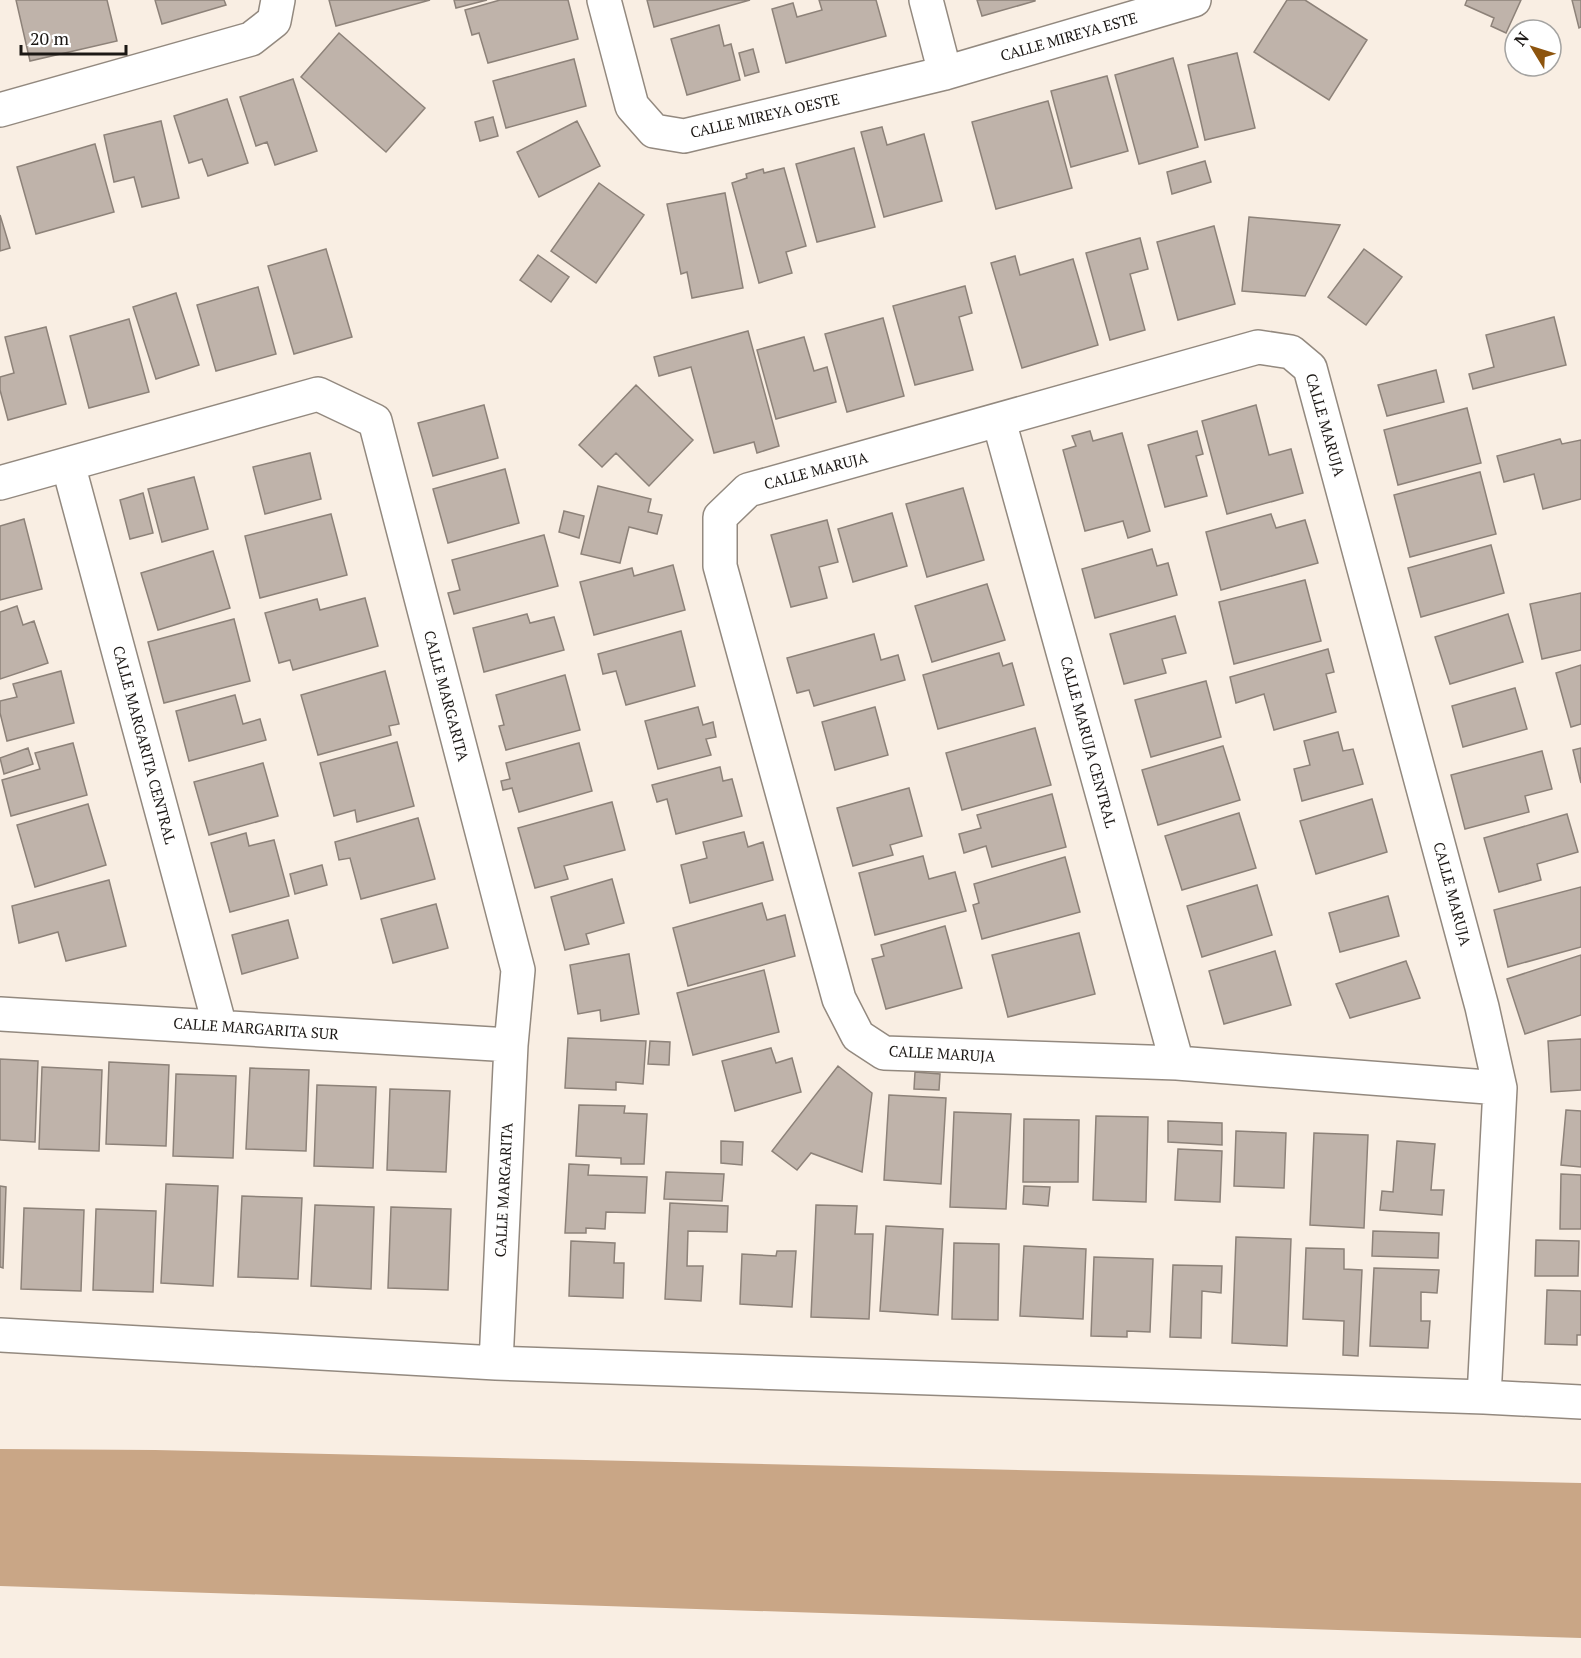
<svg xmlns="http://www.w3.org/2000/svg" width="1581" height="1658" viewBox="0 0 1581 1658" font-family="'PT Serif',serif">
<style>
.water{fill:#c9a686}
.building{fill:#bfb3aa;stroke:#8d8279;stroke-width:1.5}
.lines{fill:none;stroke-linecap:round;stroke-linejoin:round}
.minor-casing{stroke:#93897f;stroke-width:36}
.minor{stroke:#fff;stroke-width:33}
.labels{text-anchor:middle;stroke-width:5;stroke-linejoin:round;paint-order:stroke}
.street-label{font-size:15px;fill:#1c1815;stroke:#fff}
</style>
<rect width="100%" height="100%" fill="#f9eee3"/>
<path class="water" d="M0,1449L155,1450L1581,1483V1638L0,1586Z"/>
<path class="building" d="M16,0H107L117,41L30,61Z
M155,0H224L226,5L162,24Z
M329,0H430L336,26Z
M454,0H487L456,8Z
M500,0H568L578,39L488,63L479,33L472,35L465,10Z
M647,0H750L654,27Z
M819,0H876L886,36L786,63L772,9L793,3L797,17L822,10Z
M977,0H1035V1L982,16Z
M1287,0H1305L1367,40L1329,100L1254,52Z
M1467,0H1521L1506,33L1491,26L1494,18L1465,5Z
M1572,0H1581V27L1579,28Z
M719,25L724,46L731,44L740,80L687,95L671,39Z
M339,33L425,108L386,152L301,77Z
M753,49L759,72L745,76L739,53Z
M1237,53L1255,128L1205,140L1188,65Z
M1173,58L1198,147L1139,164L1115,75Z
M574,59L586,106L506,128L493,81Z
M1107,76L1128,151L1071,167L1051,91Z
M293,79L317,151L275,165L267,142L256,146L240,97Z
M227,99L248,163L208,176L202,159L189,163L174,116Z
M1048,101L1072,188L996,209L972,122Z
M493,117L498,136L480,141L475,122Z
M161,121L179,198L142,207L134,177L114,182L104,135Z
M577,121L600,166L539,197L517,152Z
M882,127L887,145L924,134L942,201L884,217L861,132Z
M95,144L114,212L36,234L17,167Z
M854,148L875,227L817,242L796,164Z
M1205,161L1211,182L1172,194L1167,172Z
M784,168L806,246L786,252L792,273L759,283L732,183L747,178L746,174L763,169L764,173Z
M599,183L644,215L596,283L551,251Z
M725,193L743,288L692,298L687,272L681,274L667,204Z
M0,215L10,248L0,251Z
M1249,217L1340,225L1305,296L1242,291Z
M1214,226L1235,304L1178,320L1157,242Z
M1140,238L1148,269L1130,274L1145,330L1110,340L1086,253Z
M326,249L352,337L294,354L268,266Z
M1364,249L1402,277L1366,325L1328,297Z
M538,255L569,277L551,302L520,280Z
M1015,256L1020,275L1073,259L1098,345L1022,368L991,263Z
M965,286L972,313L959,317L973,370L915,385L893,306Z
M258,287L276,354L216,371L197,305Z
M176,293L199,365L156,379L133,307Z
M1554,317L1566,365L1473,389L1469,374L1494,367L1486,335Z
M883,318L904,396L847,412L825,334Z
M129,319L149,392L89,408L70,336Z
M46,327L66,404L8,420L0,390V377L14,373L5,337Z
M748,331L779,446L757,453L754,442L714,453L691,367L659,376L654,357Z
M804,337L814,371L827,367L836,402L776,419L757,350Z
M1436,370L1444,402L1387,416L1378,385Z
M636,385L693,440L649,486L616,453L602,467L579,445Z
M484,405L498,458L433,476L418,423Z
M1256,405L1269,455L1291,449L1303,493L1227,514L1202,421Z
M1467,408L1481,463L1398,485L1384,430Z
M1090,431L1093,441L1122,433L1150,531L1128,538L1123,521L1085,531L1063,450L1076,446L1072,436Z
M1197,431L1203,454L1196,456L1207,496L1165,507L1148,445Z
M1560,439L1562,444L1581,440V499L1543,509L1534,474L1504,482L1497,456Z
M310,453L321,499L265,514L253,467Z
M505,469L519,523L448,543L433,489Z
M1480,472L1496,534L1410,557L1394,495Z
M194,477L208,529L162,542L148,489Z
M598,486L651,499L648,512L662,515L657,534L629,527L620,563L581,554Z
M963,488L984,560L927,577L906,504Z
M143,493L153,533L130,539L120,500Z
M564,511L584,516L579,538L559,532Z
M892,513L907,566L853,582L838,529Z
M331,514L347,575L260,598L245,536Z
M1271,514L1276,528L1305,520L1318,563L1221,590L1206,532Z
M24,519L42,589L0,600V526Z
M827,520L838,562L819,567L827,598L791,607L771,535Z
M544,535L558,586L454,614L448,593L460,590L452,560Z
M1491,545L1504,593L1421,617L1408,568Z
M1152,549L1157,566L1168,563L1177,595L1095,618L1082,569Z
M213,551L230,608L158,630L141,573Z
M673,565L685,610L594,635L580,582L632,568L634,576Z
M1305,580L1321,641L1234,664L1219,602Z
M987,584L1005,640L932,662L915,606Z
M1581,593V650L1542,659L1530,604Z
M365,598L378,646L293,670L290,660L279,663L265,613L317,599L320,610Z
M17,606L23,625L34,621L48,663L0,679V612Z
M527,614L530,623L554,617L564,650L484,672L473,628Z
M1508,614L1523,662L1450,684L1435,637Z
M1175,616L1186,653L1162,659L1166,673L1124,684L1110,634Z
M234,619L250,681L164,703L148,642Z
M681,631L695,686L626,705L616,671L603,674L598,654Z
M874,634L881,660L898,655L905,680L814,706L809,690L797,693L787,658Z
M1328,649L1334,672L1326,674L1336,712L1274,730L1264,694L1236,703L1230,677Z
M999,653L1003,666L1012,663L1024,705L938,729L923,675Z
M1581,665V724L1571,727L1556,673Z
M61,671L74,723L7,741L0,713V701L17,697L13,684Z
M385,671L399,724L389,726L391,735L318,755L301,695Z
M565,675L580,730L506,750L499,726L504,725L496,695Z
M1206,681L1221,737L1151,757L1135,700Z
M1515,688L1527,729L1463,747L1452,706Z
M235,695L243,724L260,719L266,740L189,761L176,711Z
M698,707L703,725L713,722L716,737L706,739L711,755L658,769L645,721Z
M875,707L888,755L835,770L822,722Z
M1035,728L1051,785L962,810L946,753Z
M1338,732L1343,751L1353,749L1363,784L1302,801L1294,769L1310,765L1304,741Z
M397,742L414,806L357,822L355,810L334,816L320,763Z
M73,743L87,795L11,816L2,780L40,769L35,753Z
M579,743L592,791L519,812L512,788L503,790L501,781L510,779L506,763Z
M1223,746L1240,800L1158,825L1142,770Z
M28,748L33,764L4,774L0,758Z
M1581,748V783L1573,750Z
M1542,751L1552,789L1525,796L1529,812L1465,829L1451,775Z
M263,763L278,816L209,835L194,782Z
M720,767L723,781L732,779L742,816L676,834L667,799L657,802L652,785Z
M909,788L922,836L890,845L893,855L853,866L837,808Z
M1052,794L1066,847L992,867L986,846L964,853L959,834L981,828L977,815Z
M1372,799L1387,852L1316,874L1300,821Z
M612,802L625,850L564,866L568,879L535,888L518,828Z
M88,804L106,865L35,887L17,825Z
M1239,813L1256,868L1182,890L1165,836Z
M1567,814L1578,852L1537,864L1541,880L1499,892L1484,838Z
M418,818L435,879L361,899L350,858L339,860L335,842Z
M744,832L748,847L763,842L773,880L690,903L681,865L707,858L703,842Z
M246,833L249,846L274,840L289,896L230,912L211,843Z
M923,856L929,879L955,872L966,911L875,935L859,873Z
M1065,857L1080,912L982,939L973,905L979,903L974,884Z
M322,865L327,885L295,894L290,874Z
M612,879L624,923L586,934L589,944L565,950L551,897Z
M109,880L126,946L66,961L58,932L19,943L12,906Z
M1257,885L1272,935L1202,957L1187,906Z
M1581,887V947L1508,967L1494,910Z
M1388,896L1399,936L1340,952L1329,913Z
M762,903L767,920L785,915L795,956L688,986L673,928Z
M436,904L448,948L393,963L381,919Z
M288,920L298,958L242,974L232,935Z
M945,926L962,988L886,1009L872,959L884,956L881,945Z
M1079,933L1095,994L1008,1017L992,955Z
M1275,951L1291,1005L1224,1024L1209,971Z
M629,954L639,1014L601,1021L600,1010L578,1014L570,965Z
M1581,955V1015L1525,1034L1507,979Z
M1406,961L1420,998L1350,1018L1336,984Z
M764,970L779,1032L693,1055L677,993Z
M568,1038L646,1041L643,1084L616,1082V1090L565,1088Z
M1581,1039V1090L1551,1092L1548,1041Z
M650,1041L670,1042L669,1065L648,1064Z
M771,1048L776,1063L792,1058L801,1092L735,1111L722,1061Z
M0,1059L38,1061L35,1142L0,1140Z
M109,1062L169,1065L166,1146L106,1144Z
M838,1066L872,1093L862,1172L811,1153L797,1170L772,1151Z
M42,1067L102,1070L99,1151L39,1149Z
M250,1068L309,1070L306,1151L246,1149Z
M915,1072L940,1074L939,1090L914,1089Z
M176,1074L236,1076L233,1158L173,1156Z
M317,1085L376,1087L373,1168L314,1166Z
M390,1089L450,1091L446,1172L387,1170Z
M889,1095L946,1098L941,1184L884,1180Z
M579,1105L625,1106L624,1113L647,1114L644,1164H621V1158L576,1156Z
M1566,1110L1581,1111V1167L1561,1165Z
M954,1112L1011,1114L1006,1209L950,1207Z
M1096,1116L1148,1117L1146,1202L1093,1200Z
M1024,1119L1079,1120L1078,1182H1023Z
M1168,1121L1222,1123V1145L1168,1142Z
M1236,1131L1286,1133L1284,1188L1234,1186Z
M1314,1133L1368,1135L1364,1228L1310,1225Z
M721,1141L743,1142L742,1165L721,1163Z
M1397,1141L1435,1144L1431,1190H1444L1442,1215L1380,1210L1382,1191L1393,1192Z
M1178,1149L1222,1151L1220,1202L1175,1200Z
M569,1164L589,1165L588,1175L647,1177L645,1213L606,1212L605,1229L586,1228V1233H565Z
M666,1172L724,1174L722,1201L664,1199Z
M1561,1174L1581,1175V1229H1560Z
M166,1184L218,1186L213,1286L161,1283Z
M0,1186L6,1187L3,1268L0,1267Z
M1024,1186L1050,1187L1048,1206L1023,1204Z
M242,1196L302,1198L298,1279L238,1277Z
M670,1203L728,1206L727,1232L688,1231L687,1266H703L701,1301L665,1299Z
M315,1205L374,1207L371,1289L311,1286Z
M816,1205L857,1206L855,1234H873L869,1319L811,1317Z
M391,1207L451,1209L448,1290L388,1288Z
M24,1208L84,1210L81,1291L21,1289Z
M96,1209L156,1211L153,1292L93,1290Z
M886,1226L943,1229L938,1315L880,1311Z
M1373,1231L1439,1233L1438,1258L1372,1256Z
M1236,1237L1291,1239L1287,1346L1232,1343Z
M1536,1240L1579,1241L1578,1276H1535Z
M571,1241L615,1243L614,1263H624L623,1298L569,1296Z
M954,1243L999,1244L998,1320L952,1319Z
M1024,1246L1086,1249L1083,1319L1020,1316Z
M1306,1248L1344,1249V1269L1362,1270L1358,1356L1343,1355L1344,1321L1303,1319Z
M777,1251H796L792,1307L740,1304L742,1254L776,1256Z
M1094,1257L1153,1259L1150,1332L1127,1331V1337L1091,1336Z
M1173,1265L1222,1266L1221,1293L1202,1291L1201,1338L1170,1337Z
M1374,1268L1439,1270L1437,1293L1421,1292V1321H1430L1428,1348L1370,1346Z
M1547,1290L1581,1291V1335H1577V1345L1545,1344Z"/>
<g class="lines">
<defs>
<path id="minor" d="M604,0L632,106L654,131L684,136L945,73L1194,0
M926,0L945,73
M0,110L251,39L274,21L278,0
M999,421L1177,1063
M68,464L220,1027
M0,483L318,394L375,421L518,970L511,1045L496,1363
M0,1014L511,1045
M0,1335L496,1363L1484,1397L1581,1402
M1484,1397L1500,1088L1482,1007L1310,368L1291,352L1258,347L748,490L720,517V566L839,999L858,1036L884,1053L1177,1063L1500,1088"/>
</defs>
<use href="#minor" class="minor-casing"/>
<use href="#minor" class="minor"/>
</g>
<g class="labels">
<g class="street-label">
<text transform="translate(1069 37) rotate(-16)" y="5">CALLE MIREYA ESTE</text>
<text transform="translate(765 116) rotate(-13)" y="5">CALLE MIREYA OESTE</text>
<text transform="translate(1325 425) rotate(74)" y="5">CALLE MARUJA</text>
<text transform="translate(816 471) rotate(-15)" y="5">CALLE MARUJA</text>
<text transform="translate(446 696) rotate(75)" y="5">CALLE MARGARITA</text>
<text transform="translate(1088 742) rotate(75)" y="5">CALLE MARUJA CENTRAL</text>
<text transform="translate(144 745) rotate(75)" y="5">CALLE MARGARITA CENTRAL</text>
<text transform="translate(1452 894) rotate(75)" y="5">CALLE MARUJA</text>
<text transform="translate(256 1029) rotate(4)" y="5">CALLE MARGARITA SUR</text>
<text transform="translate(942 1054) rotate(3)" y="5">CALLE MARUJA</text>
<text transform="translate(504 1190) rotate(-87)" y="5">CALLE MARGARITA</text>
</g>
</g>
<g transform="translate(1533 48) rotate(308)"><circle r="28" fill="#ffffff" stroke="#a4a3a1" stroke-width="1.5"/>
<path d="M0-4.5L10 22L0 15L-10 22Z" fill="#8d540d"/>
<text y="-9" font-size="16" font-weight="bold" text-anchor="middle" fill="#1c1815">N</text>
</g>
<path d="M21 45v9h105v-9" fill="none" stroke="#1c1815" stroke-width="3"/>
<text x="30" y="45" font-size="18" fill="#1c1815" stroke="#ffffff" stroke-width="4.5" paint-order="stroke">20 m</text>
</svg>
